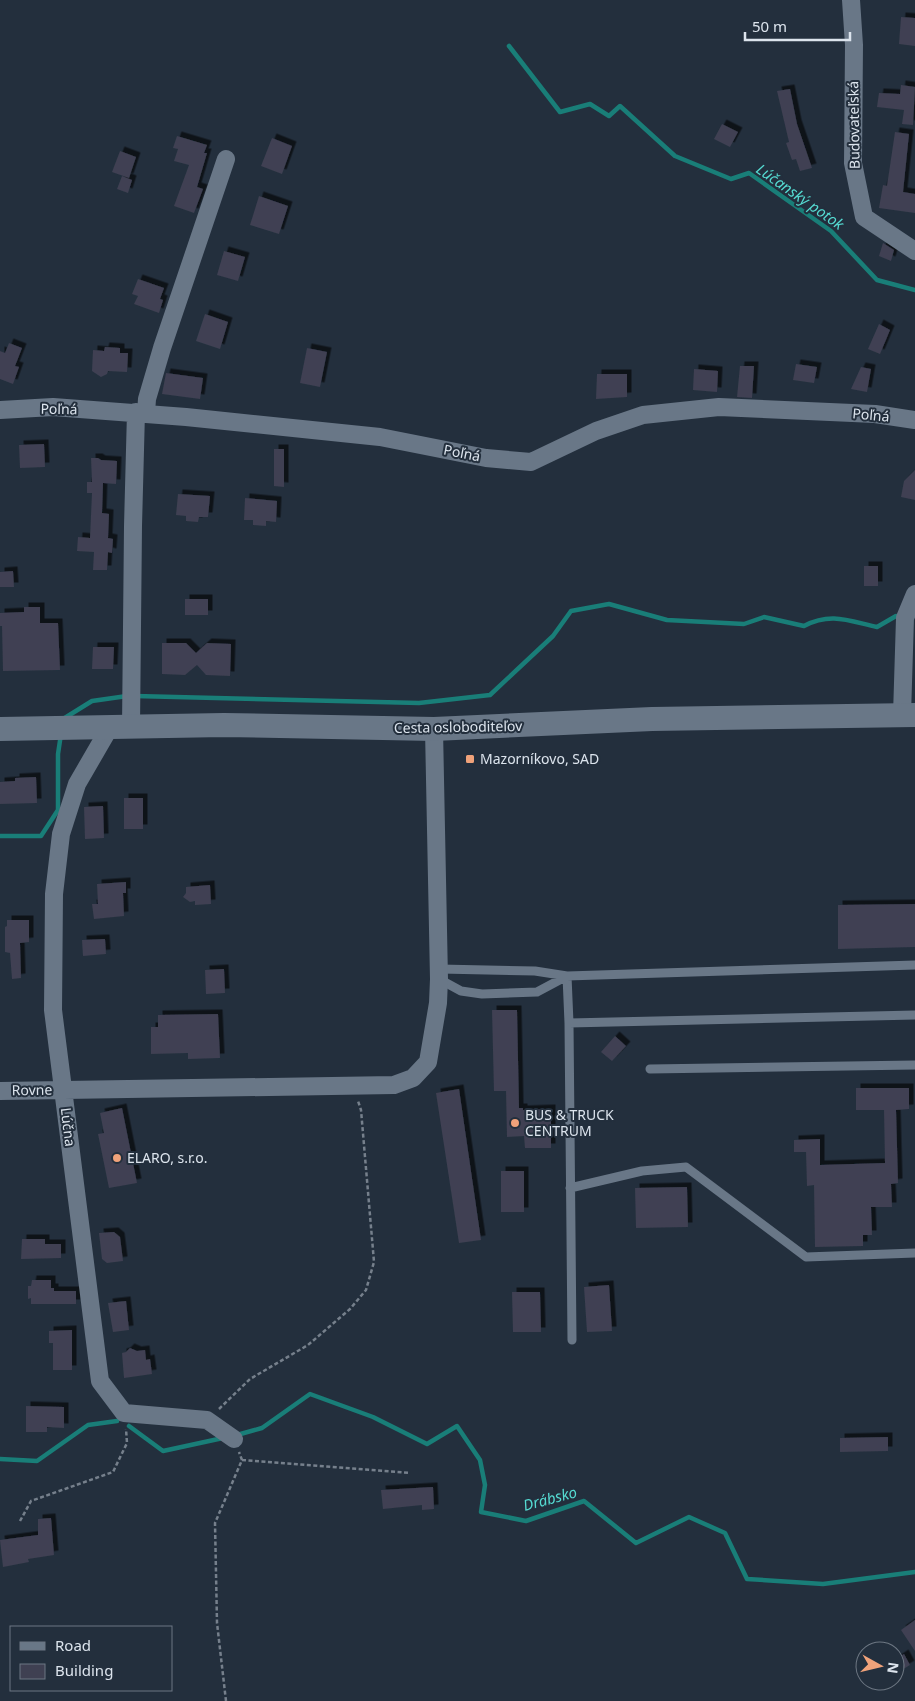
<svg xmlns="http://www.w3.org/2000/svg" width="915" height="1701" viewBox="0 0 915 1701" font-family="'Noto Sans',sans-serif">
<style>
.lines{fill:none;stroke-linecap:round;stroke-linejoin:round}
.stream{stroke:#197e78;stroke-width:4.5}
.building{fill:#3f4052;filter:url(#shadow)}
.path{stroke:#76808c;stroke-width:2.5;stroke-dasharray:4 2.5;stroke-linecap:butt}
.lane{stroke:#697787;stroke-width:9}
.street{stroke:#697787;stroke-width:18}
.secondary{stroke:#697787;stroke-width:24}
.poi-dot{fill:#f0a27a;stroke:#232f3d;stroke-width:2}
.labels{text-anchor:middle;stroke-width:4;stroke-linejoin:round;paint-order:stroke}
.street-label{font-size:14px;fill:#dce4ed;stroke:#232f3d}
.poi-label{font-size:14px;fill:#dce4ed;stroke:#232f3d;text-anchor:start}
.water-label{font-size:15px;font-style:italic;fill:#55dbd2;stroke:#232f3d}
</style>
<defs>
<filter id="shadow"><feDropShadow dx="4.5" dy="-4.5" stdDeviation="0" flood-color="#0009"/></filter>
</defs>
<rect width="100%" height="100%" fill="#232f3d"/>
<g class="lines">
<path class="stream" d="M509,46L560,112L590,104L609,116L620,106L675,156L731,179L749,173L831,231L877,280L915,290
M135,696L419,703L490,695L553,636L571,611L609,604L667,620L744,624L764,617L804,626C831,612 849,621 877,627L896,616
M63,719L92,701L127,696
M0,836H41L58,810V754L61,734
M129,1426L163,1451L223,1438
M237,1435L262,1428L310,1394L373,1417L427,1444L457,1426L480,1460L485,1485L481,1512L526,1521L584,1501L636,1543L689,1517L725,1533L747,1579L823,1584L915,1572
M0,1459L37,1461L88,1425L117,1421"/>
</g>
<path class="building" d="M901,17L915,18V46L899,44Z
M901,85L915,87L913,125L902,124L904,110L877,107L879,93L900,94Z
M790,89L797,124L812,168L800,171L796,159L792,160L786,143L789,142L777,91Z
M722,124L738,132L730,147L714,139Z
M895,132L909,134L903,192L915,194V213L879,208L883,185L887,186Z
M177,136L207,145L204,153H207L197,187L203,189L194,213L174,206L189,165L174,161L178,149L173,148Z
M272,138L292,146L282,174L261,166Z
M120,151L136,157L129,178L112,172Z
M122,176L132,180L128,193L117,189Z
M259,196L288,206L279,234L250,225Z
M883,243L894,250L891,261L879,256Z
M224,251L245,257L238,281L217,275Z
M138,279L164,288L160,299L163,300L159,313L134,304L138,296L132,294Z
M205,314L228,322L220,349L196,341Z
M879,324L890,330L880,354L868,349Z
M9,343L22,348L15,366L19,367L13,384L0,379V351L5,353Z
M105,347L120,348V353H128L127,372L108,371L107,374L101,377L92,371L93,350L104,351Z
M307,348L327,352L320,387L300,383Z
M796,364L817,367L814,383L793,380Z
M740,366H754L752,398L737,397Z
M861,367L871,369L867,392L851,389Z
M694,369L718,371L717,392L693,390Z
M166,373L203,378L200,399L162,394Z
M597,374H627V397L596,399Z
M44,444L45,467L20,468L19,445Z
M274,449H284V487L274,486Z
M91,458H98L101,460L117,461L116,484L103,483L102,513L109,514L108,538L113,539L112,553L108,552L107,570H93L94,552L77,551L78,537L90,538L92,493H87V482H92Z
M915,470V500L901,497L904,481Z
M178,494L210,496L208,517H199L198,522L186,521V516L176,515Z
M245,498L277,501L276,522L266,521V526L253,525V520H244Z
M864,566H878V586H864Z
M13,571L14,587H0V572Z
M185,599H208V615H185Z
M24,607H40V623H58L60,670L3,671L2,626H0V613L24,612Z
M162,643H186L196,653L207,643L231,644L230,676L206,675L197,665L185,675L162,674Z
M93,647H114L113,669H92Z
M36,777L37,803L0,804V782L15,781V778Z
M124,798H143V829H124Z
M103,806L104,838L85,839L84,807Z
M126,882V893H123L124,916L94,919L92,904H98L97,884Z
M210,885L211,904L195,905V901L190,902L183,897L186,893V887Z
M915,904V947L838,949V905Z
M7,920H29V942L20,943L21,978L12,979L10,953L5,952V927L7,926Z
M105,939L106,954L83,956L82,940Z
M224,969L225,993L206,994L205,970Z
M492,1010H517L519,1108H523V1110L551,1109V1148H525L524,1136L507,1137L506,1091H494Z
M218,1014L220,1058L188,1059V1053L151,1054V1027H158V1015Z
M615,1036L626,1046L612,1061L601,1052Z
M856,1088H909V1109L896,1110L898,1183L891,1184L892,1207H871L872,1235H863V1246L815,1247L814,1185L807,1186L806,1152H794V1140L820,1139V1165L885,1163L884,1110H856Z
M459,1089L481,1240L459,1243L436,1093Z
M122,1108L137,1183L109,1188L98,1134L104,1133L100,1113Z
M501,1171H524V1212H501Z
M687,1187L688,1227L636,1228L635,1188Z
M114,1232L120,1237L123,1261L107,1263L102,1259L99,1233Z
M22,1239H45V1244H61V1258L21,1259Z
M32,1280H51V1288H54V1291H76V1304H31V1298L28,1299V1286H31Z
M609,1285L612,1331L587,1332L584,1287Z
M512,1292H540L541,1332H513Z
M126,1301L129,1330L113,1332L108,1303Z
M72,1330V1370H53V1343H49V1331Z
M130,1348L137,1351L145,1350L146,1360L150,1359L152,1374L124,1378L122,1353L126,1352Z
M26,1406L64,1407V1428L47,1427V1432H26Z
M888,1437V1451L840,1452V1438Z
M433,1487L434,1509L422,1510V1505L383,1509L381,1490Z
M51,1518L54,1555L28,1559L29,1562L3,1567L0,1540L38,1535V1519Z
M915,1620V1651L901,1630Z
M904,1654L910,1665L895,1674V1660Z"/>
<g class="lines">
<path class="path" d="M219,1409L250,1379L308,1345L350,1309L366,1290L374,1262L361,1110L358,1101
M242,1460L410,1473
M20,1521L31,1501L113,1472L127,1443L126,1429
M226,1701L217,1623L215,1523L242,1460L239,1452"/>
<path class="lane" d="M440,969L535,971L567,976L915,965
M439,979L461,991L482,994L537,992L567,976L569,1023L915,1015
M569,1023L572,1340
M650,1069L915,1065
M570,1188L642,1171L686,1167L806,1257L915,1253"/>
<path class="street" d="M851,0L854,45L853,163L864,217L915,251
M0,410L53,407L186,417L380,437L486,458L531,462L596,431L643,415L719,407L875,414L915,420
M146,413L147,399L162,348L226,159
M902,715L905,618L915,594
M110,727L77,784L61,834L54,894L53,1010L100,1381L124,1413L207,1420L234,1439
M131,727L133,526L136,412
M0,1091L394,1085L413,1078L428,1062L438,1003L439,979L434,729"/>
<path class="secondary" d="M0,729L224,725L434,729L652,719L915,715"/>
</g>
<g class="poi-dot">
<rect x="465" y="754" width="10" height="10" rx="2.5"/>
<circle cx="515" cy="1123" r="5"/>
<circle cx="117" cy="1158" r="5"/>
</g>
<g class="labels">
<g class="street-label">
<text transform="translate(854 125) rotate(-91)" y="5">Budovateľská</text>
<text transform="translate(59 409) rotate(1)" y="5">Poľná</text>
<text transform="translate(871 415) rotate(5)" y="5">Poľná</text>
<text transform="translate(462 453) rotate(11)" y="5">Poľná</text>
<text transform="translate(458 727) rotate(-1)" y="5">Cesta osloboditeľov</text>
<text transform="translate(32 1090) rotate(-1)" y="5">Rovne</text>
<text transform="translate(68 1127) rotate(83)" y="5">Lúčna</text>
</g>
<g class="poi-label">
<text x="480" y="764">Mazorníkovo, SAD</text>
<text x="525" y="1120">BUS &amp; TRUCK<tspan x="525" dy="16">CENTRUM</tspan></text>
<text x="127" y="1163">ELARO, s.r.o.</text>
</g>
<g class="water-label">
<text transform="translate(800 197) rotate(35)" y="5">Lúčanský potok</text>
<text transform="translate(550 1499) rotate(-15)" y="5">Drábsko</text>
</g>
</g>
<rect x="10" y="1626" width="162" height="65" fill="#232f3d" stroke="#6d7783"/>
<rect x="20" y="1642" width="25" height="8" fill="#697787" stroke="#6d7783"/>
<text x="55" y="1651" font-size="15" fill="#dce4ed">Road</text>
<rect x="20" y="1664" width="25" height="15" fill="#3f4052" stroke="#6d7783"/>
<text x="55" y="1676" font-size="15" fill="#dce4ed">Building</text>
<g transform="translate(880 1666) rotate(98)"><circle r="24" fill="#232f3d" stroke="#6d7783"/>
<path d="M0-4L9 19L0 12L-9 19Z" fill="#f0a27a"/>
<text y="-8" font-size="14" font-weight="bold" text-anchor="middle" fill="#dce4ed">N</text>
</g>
<path d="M745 32v8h105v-8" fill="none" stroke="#dce4ed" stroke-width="2.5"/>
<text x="752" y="32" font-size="15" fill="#dce4ed" stroke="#232f3d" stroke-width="4" paint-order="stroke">50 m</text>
</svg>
